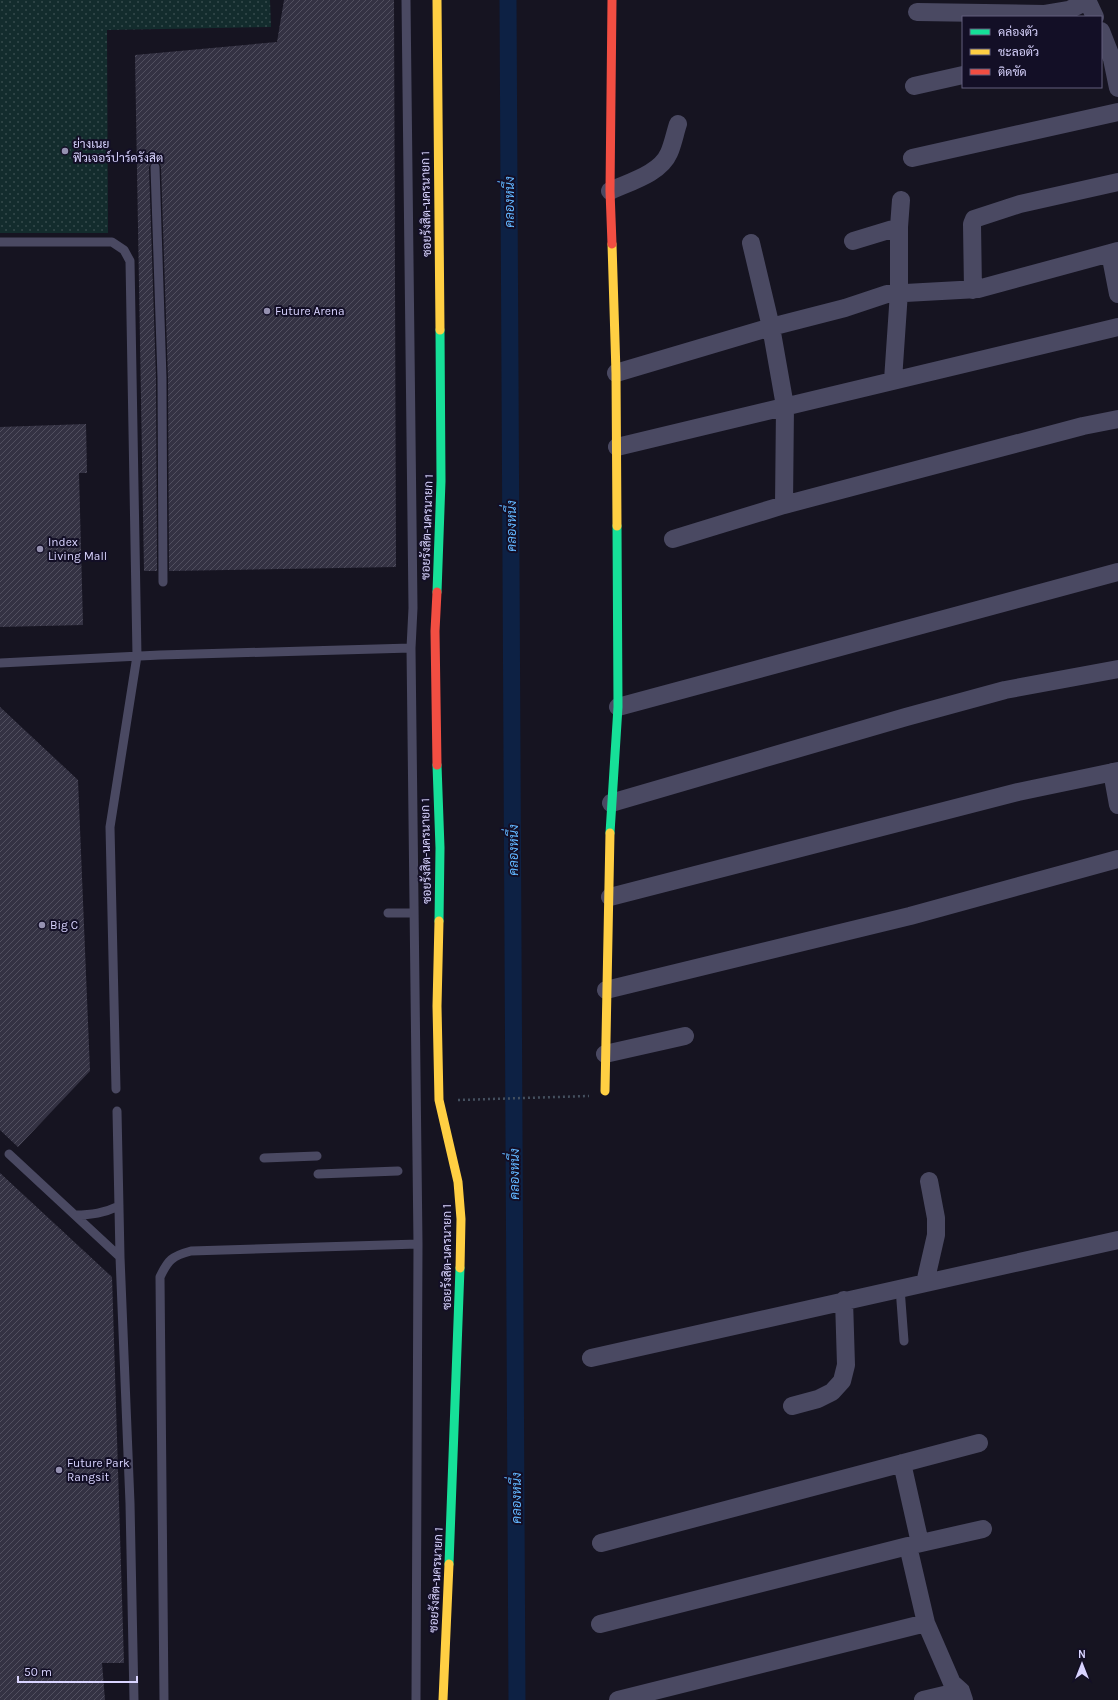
<svg xmlns="http://www.w3.org/2000/svg" width="1118" height="1700" viewBox="0 0 1118 1700" font-family="Karla,Sarabun,sans-serif">
<style>
.grass{fill:url(#grass-dots)}
.lines{fill:none;stroke-linecap:round;stroke-linejoin:round}
.canal{stroke:#0d2144;stroke-width:17}
.building{fill:url(#building-hatch)}
.path{stroke:#44505f;stroke-width:2.5;stroke-dasharray:2 3;stroke-linecap:butt}
.lane{stroke:#4a4962;stroke-width:9}
.street{stroke:#4a4962;stroke-width:18}
.fast{stroke:#16e098;stroke-width:9}
.slow{stroke:#ffcf43;stroke-width:9}
.jam{stroke:#f24e42;stroke-width:9}
.poi-dot{fill:#9591b1;stroke:#130f26;stroke-width:1.5}
.labels{text-anchor:middle;stroke-width:4;stroke-linejoin:round;paint-order:stroke}
.poi-label{font-size:12px;fill:#d9d4ff;stroke:#130f26;text-anchor:start}
.street-label{font-size:12px;fill:#d9d4ff;stroke:#130f26}
.water-label{font-size:13px;font-style:italic;fill:#62b6ff;stroke:#130f26}
</style>
<defs>
<pattern id="grass-dots" width="8" height="8" patternUnits="userSpaceOnUse"><rect width="8" height="8" fill="#132c2d"/><path d="M2 2h.1M6 6h.1" fill="none" stroke="#354a4c" stroke-width="1.8" stroke-linecap="round"/></pattern>
<pattern id="building-hatch" width="6" height="6" patternUnits="userSpaceOnUse"><rect width="6" height="6" fill="#343243"/><path d="M-1 1l2-2M0 6l6-6M5 7l2-2" fill="none" stroke="#514f5f"/></pattern>
</defs>
<rect width="100%" height="100%" fill="#161421"/>
<path class="grass" d="M0,0H270L271,27L107,30L108,233H0Z"/>
<g class="lines">
<path class="canal" d="M508,0L517,1700"/>
</g>
<path class="building" d="M284,0H394L396,567L169,571L168,378L161,167L160,164L155,161L152,162L149,167L156,378L157,571H144L135,55L277,42Z
M86,424L87,473H79L83,625L0,627V427Z
M0,707L78,780L90,1071L18,1147L0,1130Z
M0,1173L112,1277L124,1663H102L105,1700H0Z"/>
<g class="lines">
<path class="path" d="M458,1100L589,1096"/>
<path class="lane" d="M406,0L413,608L411,648
M155,167L162,378L163,582
M0,242H112L124,250L130,261L137,656L110,827L116,1089
M0,663L160,655L411,648L418,1244L416,1700
M388,913H414
M117,1111L120,1257L130,1503L134,1700
M9,1154L120,1257
M264,1158L317,1156
M318,1174L398,1171
M75,1215C92,1215 104,1213 119,1206
M900,1288L904,1341
M164,1700L160,1277C168,1260 172,1256 191,1251L418,1244"/>
<path class="street" d="M1087,0L1095,17
M917,12L1045,14L1069,10L1087,1
M1101,31L1112,59L1118,88
M914,86L963,75
M912,158L1118,112
M610,191C629,182 660,174 669,153C673,144 675,133 678,124
M853,241L899,227
M1110,253L1118,294
M973,290L972,224L974,219L1020,204L1118,182
M616,373L771,327L845,308L887,294L978,289L1118,251
M893,380L899,292V227L901,200
M617,447L1118,327
M784,505L1083,426L1118,419
M673,539L784,505L785,406L771,327L751,243
M618,707L1118,572
M1112,772L1118,805
M611,803L906,717L1005,690L1118,669
M610,897L1018,792L1118,771
M606,990L910,916L1118,859
M605,1054L685,1036
M925,1283L936,1235V1218L929,1181
M591,1358L1118,1240
M792,1406L818,1399L832,1392L842,1381L846,1365L844,1300
M902,1463L920,1543
M601,1543L979,1443
M908,1546L983,1529
M600,1624L908,1546L926,1623L952,1683L961,1691L964,1700
M618,1700L926,1623
M923,1700L961,1691"/>
<path class="fast" d="M437,592L441,481L440,330
M437,765L440,848L439,921
M610,833L618,707L617,526
M449,1564L460,1268"/>
<path class="slow" d="M437,0L440,330
M612,244L616,373L617,526
M439,921L437,1006L439,1100L458,1182L461,1219L460,1268
M605,1091L610,833
M443,1700L449,1564"/>
<path class="jam" d="M612,244L610,191L612,0
M437,592L435,631L437,765"/>
</g>
<g class="poi-dot">
<circle cx="65" cy="151" r="4"/>
<circle cx="267" cy="311" r="4"/>
<circle cx="40" cy="549" r="4"/>
<circle cx="42" cy="925" r="4"/>
<circle cx="59" cy="1470" r="4"/>
</g>
<g class="labels">
<g class="poi-label">
<text x="73" y="148">ย่างเนย<tspan x="73" dy="14">ฟิวเจอร์ปาร์ครังสิต</tspan></text>
<text x="275" y="315">Future Arena</text>
<text x="48" y="546">Index<tspan x="48" dy="14">Living Mall</tspan></text>
<text x="50" y="929">Big C</text>
<text x="67" y="1467">Future Park<tspan x="67" dy="14">Rangsit</tspan></text>
</g>
<g class="street-label">
<text transform="translate(426 204) rotate(-91)" y="4">ซอยรังสิต-นครนายก 1</text>
<text transform="translate(427 527) rotate(-88)" y="4">ซอยรังสิต-นครนายก 1</text>
<text transform="translate(426 851) rotate(-91)" y="4">ซอยรังสิต-นครนายก 1</text>
<text transform="translate(447 1257) rotate(-90)" y="4">ซอยรังสิต-นครนายก 1</text>
<text transform="translate(436 1580) rotate(-87)" y="4">ซอยรังสิต-นครนายก 1</text>
</g>
<g class="water-label">
<text transform="translate(509 202) rotate(-90)" y="5">คลองหนึ่ง</text>
<text transform="translate(511 526) rotate(-90)" y="5">คลองหนึ่ง</text>
<text transform="translate(513 850) rotate(-90)" y="5">คลองหนึ่ง</text>
<text transform="translate(514 1174) rotate(-90)" y="5">คลองหนึ่ง</text>
<text transform="translate(516 1498) rotate(-90)" y="5">คลองหนึ่ง</text>
</g>
</g>
<rect x="962" y="16" width="140" height="72" fill="#130f26" stroke="#625e7d"/>
<rect x="970" y="29" width="20" height="6" fill="#16e098" stroke="#625e7d"/>
<text x="998" y="36" font-size="12" fill="#d9d4ff">คล่องตัว</text>
<rect x="970" y="49" width="20" height="6" fill="#ffcf43" stroke="#625e7d"/>
<text x="998" y="56" font-size="12" fill="#d9d4ff">ชะลอตัว</text>
<rect x="970" y="69" width="20" height="6" fill="#f24e42" stroke="#625e7d"/>
<text x="998" y="76" font-size="12" fill="#d9d4ff">ติดขัด</text>
<g transform="translate(1082 1664)" stroke="#130f26" stroke-width="3" paint-order="stroke">
<path d="M0-3L7 15L0 10L-7 15Z" fill="#d9d4ff"/>
<text y="-6" font-size="11" font-weight="bold" text-anchor="middle" fill="#d9d4ff">N</text>
</g>
<path d="M18 1676v6h119v-6" fill="none" stroke="#d9d4ff" stroke-width="2"/>
<text x="24" y="1676" font-size="12" fill="#d9d4ff" stroke="#130f26" stroke-width="3" paint-order="stroke">50 m</text>
</svg>
